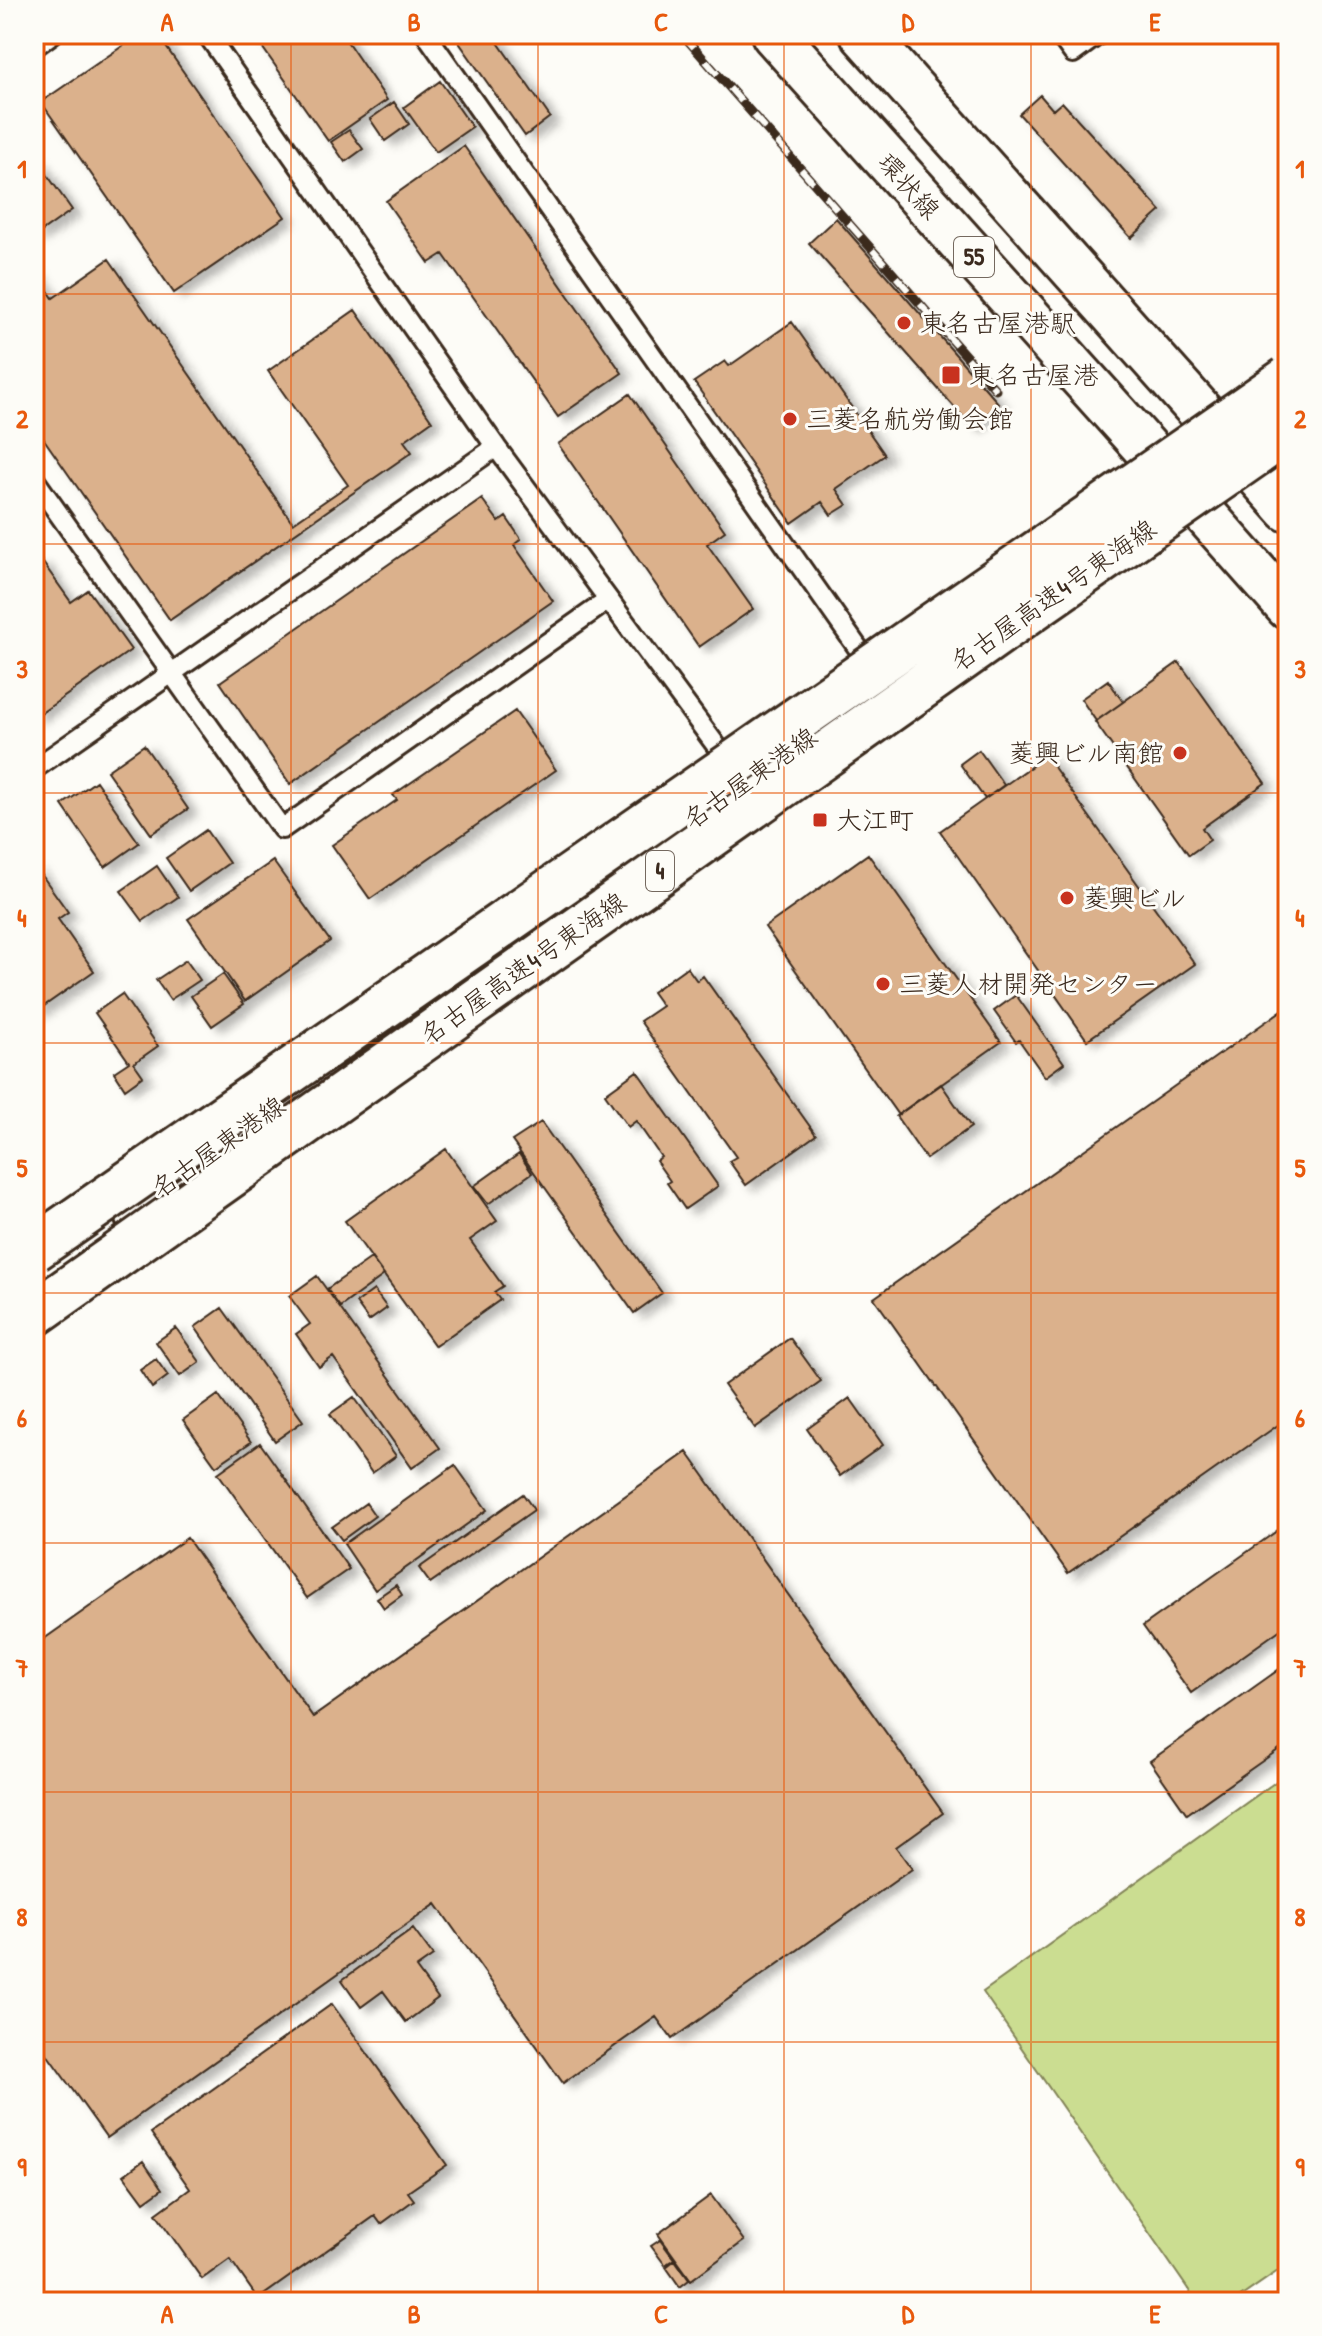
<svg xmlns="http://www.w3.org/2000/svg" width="1322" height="2336" viewBox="0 0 1322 2336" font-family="'Patrick Hand','Klee One',sans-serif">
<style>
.green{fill:#cbdd91;stroke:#838458;stroke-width:2}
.building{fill:#dbb18c;stroke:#3b2a1e;stroke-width:2;filter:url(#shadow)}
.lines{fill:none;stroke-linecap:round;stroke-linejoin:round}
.service-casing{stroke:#3b2a1e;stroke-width:24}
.tertiary-casing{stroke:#3b2a1e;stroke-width:48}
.secondary-casing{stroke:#3b2a1e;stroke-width:50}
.primary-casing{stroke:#3b2a1e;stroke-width:50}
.service{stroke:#fdfcf7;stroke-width:18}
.tertiary{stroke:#fdfcf7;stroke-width:42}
.secondary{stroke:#fdfcf7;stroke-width:44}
.primary{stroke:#fdfcf7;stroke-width:44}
.rail-casing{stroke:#3b2a1e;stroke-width:9}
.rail{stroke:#fdfcf7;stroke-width:6;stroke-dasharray:18;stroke-linecap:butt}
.motorway-bridge-casing{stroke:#3b2a1e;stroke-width:50;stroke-linecap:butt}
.motorway-bridge{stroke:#fdfcf7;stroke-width:44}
.grid{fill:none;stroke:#e8590c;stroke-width:2;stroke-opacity:0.55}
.poi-dot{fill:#c8321e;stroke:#fdfcf7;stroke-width:3}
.labels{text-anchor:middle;stroke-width:6;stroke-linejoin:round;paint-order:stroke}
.shield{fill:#fdfcf7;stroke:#75695f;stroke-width:2}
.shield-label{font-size:24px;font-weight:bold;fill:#3b2a1e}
.street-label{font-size:26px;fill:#3b2a1e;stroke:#fdfcf7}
.poi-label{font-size:26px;fill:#3b2a1e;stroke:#fdfcf7;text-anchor:start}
.neatline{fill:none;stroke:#e8590c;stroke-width:3}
.grid-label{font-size:26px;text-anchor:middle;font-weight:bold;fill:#e8590c}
</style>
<defs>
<filter id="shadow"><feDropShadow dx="9" dy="5" stdDeviation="4" flood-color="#0004"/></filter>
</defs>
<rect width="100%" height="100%" fill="#fdfcf7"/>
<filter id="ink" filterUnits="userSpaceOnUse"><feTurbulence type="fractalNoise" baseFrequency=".0125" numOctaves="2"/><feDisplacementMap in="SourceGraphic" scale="16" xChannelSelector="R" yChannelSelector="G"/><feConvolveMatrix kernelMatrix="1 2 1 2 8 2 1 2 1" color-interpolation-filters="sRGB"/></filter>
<g filter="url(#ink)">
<path class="green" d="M1288,1773V2264L1233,2302H1197L983,1992Z"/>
<path class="building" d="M140,34H157L285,217L174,293L41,102Z
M253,34H342L387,100L328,141Z
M453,34H492L550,117L525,136Z
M440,81L472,127L436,152L404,107Z
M1040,95L1053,110L1062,102L1161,211L1131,238L1019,114Z
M394,102L409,124L385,141L370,119Z
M349,130L363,149L345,162L331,142Z
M464,146L622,373L558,417L443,254L429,263L386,201Z
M34,156L72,210L34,237Z
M836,218L999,404L972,427L809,243Z
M109,259L293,523L348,485L268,371L355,310L432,421L404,441L412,452L170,620L34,425V270L53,298Z
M792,322L885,455L836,489L847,505L831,515L822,502L792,523L694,382L725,361L729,366Z
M630,394L725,531L707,544L753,609L699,647L558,444Z
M482,499L499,522L506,517L521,539L514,545L553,601L290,784L220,682Z
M41,560L71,602L88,590L131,650L34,718V565Z
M1179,662L1265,783L1202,828L1210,840L1189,855L1095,722Z
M1108,680L1123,702L1096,721L1081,699Z
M515,711L556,770L370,899L332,845L397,800L393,795Z
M144,745L188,809L151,834L107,771Z
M979,750L1004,785L985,799L960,764Z
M1046,756L1195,964L1087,1040L940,831Z
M96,781L139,843L105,867L62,805Z
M206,830L229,863L189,891L166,858Z
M868,854L1001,1042L898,1115L765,927Z
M273,861L330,941L245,1001L188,919Z
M157,866L178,897L143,921L121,891Z
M36,867L68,912L58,919L94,971L34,1013V868Z
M186,960L200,980L170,1000L156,980Z
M687,967L697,981L703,976L816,1135L746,1185L729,1161L736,1157L640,1021L662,1006L652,992Z
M223,974L244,1004L212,1026L191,996Z
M122,994L158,1046L134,1063L143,1076L125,1089L114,1072L129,1062L95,1013Z
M1016,995L1064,1063L1045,1077L1019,1040L1016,1042L994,1011Z
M1288,1006V1418L1068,1573L874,1298Z
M637,1071L718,1186L685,1209L667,1183L670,1181L656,1161L661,1157L636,1121L628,1127L605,1094Z
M941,1084L971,1127L926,1159L896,1116Z
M541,1122L662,1293L634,1313L512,1141Z
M446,1149L497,1221L470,1240L503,1286L494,1292L500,1300L435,1346L345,1221Z
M519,1154L532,1173L488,1204L474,1186Z
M371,1258L384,1275L340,1307L327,1289Z
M317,1276L440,1448L412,1468L333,1357L319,1367L296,1334L310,1324L289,1296Z
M374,1290L387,1308L369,1321L356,1303Z
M222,1308L303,1421L275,1441L195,1327Z
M176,1328L200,1362L180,1376L156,1342Z
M790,1338L821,1381L755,1428L724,1385Z
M156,1359L168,1376L152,1388L140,1370Z
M218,1395L251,1442L216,1466L183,1420Z
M354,1397L396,1456L372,1473L330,1414Z
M850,1398L883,1445L840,1476L807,1429Z
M260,1443L349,1569L307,1598L218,1473Z
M687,1452L943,1813L896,1847L912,1869L672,2039L656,2017L563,2083L436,1904L107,2138L34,2036V1646L187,1538L313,1717Z
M455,1465L487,1510L375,1590L344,1544Z
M523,1494L534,1510L430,1583L419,1568Z
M366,1503L375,1516L342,1540L332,1527Z
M1288,1523V1624L1191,1693L1143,1626Z
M396,1585L402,1595L384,1608L377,1598Z
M1288,1663V1743L1187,1814L1150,1761Z
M413,1929L433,1956L416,1968L438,1998L406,2022L383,1991L361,2007L342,1980Z
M332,2004L447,2165L408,2192L414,2200L381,2224L375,2216L258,2299L230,2259L202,2279L156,2214L190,2189L151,2133Z
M143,2161L162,2189L144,2202L124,2175Z
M711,2195L744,2241L691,2280L658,2234Z
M660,2240L674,2259L665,2265L651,2246Z
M675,2260L689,2280L680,2287L666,2267Z"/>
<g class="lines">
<defs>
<path id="service" d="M207,34L496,447L732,767
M426,34L872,668
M1059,34L1073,53L1099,34
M34,47L52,34
M34,479L282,829L607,601
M34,769L496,447"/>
<path id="tertiary" d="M1256,474L1288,510
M1202,511L1288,608"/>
<path id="secondary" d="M34,1275L94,1233"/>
<path id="primary" d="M774,34L1187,494
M863,34L1241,457"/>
</defs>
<use href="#service" class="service-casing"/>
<use href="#tertiary" class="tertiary-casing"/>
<use href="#secondary" class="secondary-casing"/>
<use href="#primary" class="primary-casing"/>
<use href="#service" class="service"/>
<use href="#tertiary" class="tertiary"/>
<use href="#secondary" class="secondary"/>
<use href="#primary" class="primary"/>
<defs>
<path id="rail" d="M682,34L996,390"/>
</defs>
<use href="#rail" class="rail-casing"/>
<use href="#rail" class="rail"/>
<defs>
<path id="motorway-bridge" d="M34,1249L1288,379
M34,1314L1036,606L1288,431"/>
</defs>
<use href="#motorway-bridge" class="motorway-bridge-casing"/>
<use href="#motorway-bridge" class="motorway-bridge"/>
</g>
</g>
<path class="grid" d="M291,34V2302M538,34V2302M784,34V2302M1031,34V2302M34,294H1288M34,544H1288M34,793H1288M34,1043H1288M34,1293H1288M34,1543H1288M34,1792H1288M34,2042H1288"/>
<g class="poi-dot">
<circle cx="904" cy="323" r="8"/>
<rect x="941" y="365" width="20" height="20" rx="4"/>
<circle cx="790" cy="419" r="8"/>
<circle cx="1180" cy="753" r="8"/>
<rect x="812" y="812" width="16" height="16" rx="4"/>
<circle cx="1067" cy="898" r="8"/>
<circle cx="883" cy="984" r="8"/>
</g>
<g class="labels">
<g class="shield">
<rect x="954" y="237" width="40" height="40" rx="6"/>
<rect x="646" y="851" width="28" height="40" rx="6"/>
</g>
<g class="shield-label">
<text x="974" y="265">55</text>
<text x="660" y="879">4</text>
</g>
<g class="street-label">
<text transform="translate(909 186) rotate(48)" y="9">環状線</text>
<text transform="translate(1053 595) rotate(-35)" y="9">名古屋高速4号東海線</text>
<text transform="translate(750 778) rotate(-35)" y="9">名古屋東港線</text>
<text transform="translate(523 968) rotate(-35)" y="9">名古屋高速4号東海線</text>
<text transform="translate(218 1147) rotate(-35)" y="9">名古屋東港線</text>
</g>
<g class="poi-label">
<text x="920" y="332">東名古屋港駅</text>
<text x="969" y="384">東名古屋港</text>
<text x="806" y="428">三菱名航労働会館</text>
<text x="1164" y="762" text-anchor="end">菱興ビル南館</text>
<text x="836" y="829">大江町</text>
<text x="1083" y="907">菱興ビル</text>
<text x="899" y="993">三菱人材開発センター</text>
</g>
</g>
<rect width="1322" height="2336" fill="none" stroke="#fdfcf7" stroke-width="88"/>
<rect x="44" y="44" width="1234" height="2248" class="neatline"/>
<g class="grid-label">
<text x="167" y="31">A</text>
<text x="414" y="31">B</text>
<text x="661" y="31">C</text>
<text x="908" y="31">D</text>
<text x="1155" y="31">E</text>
<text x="22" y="178">1</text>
<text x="1300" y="178">1</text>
<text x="22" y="428">2</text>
<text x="1300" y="428">2</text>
<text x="22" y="678">3</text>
<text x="1300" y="678">3</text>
<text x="22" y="927">4</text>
<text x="1300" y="927">4</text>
<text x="22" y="1177">5</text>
<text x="1300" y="1177">5</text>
<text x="22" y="1427">6</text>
<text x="1300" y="1427">6</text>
<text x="22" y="1677">7</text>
<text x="1300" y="1677">7</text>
<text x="22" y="1926">8</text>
<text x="1300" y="1926">8</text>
<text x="22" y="2176">9</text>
<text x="1300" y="2176">9</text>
<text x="167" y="2323">A</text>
<text x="414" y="2323">B</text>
<text x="661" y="2323">C</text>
<text x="908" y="2323">D</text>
<text x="1155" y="2323">E</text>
</g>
</svg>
